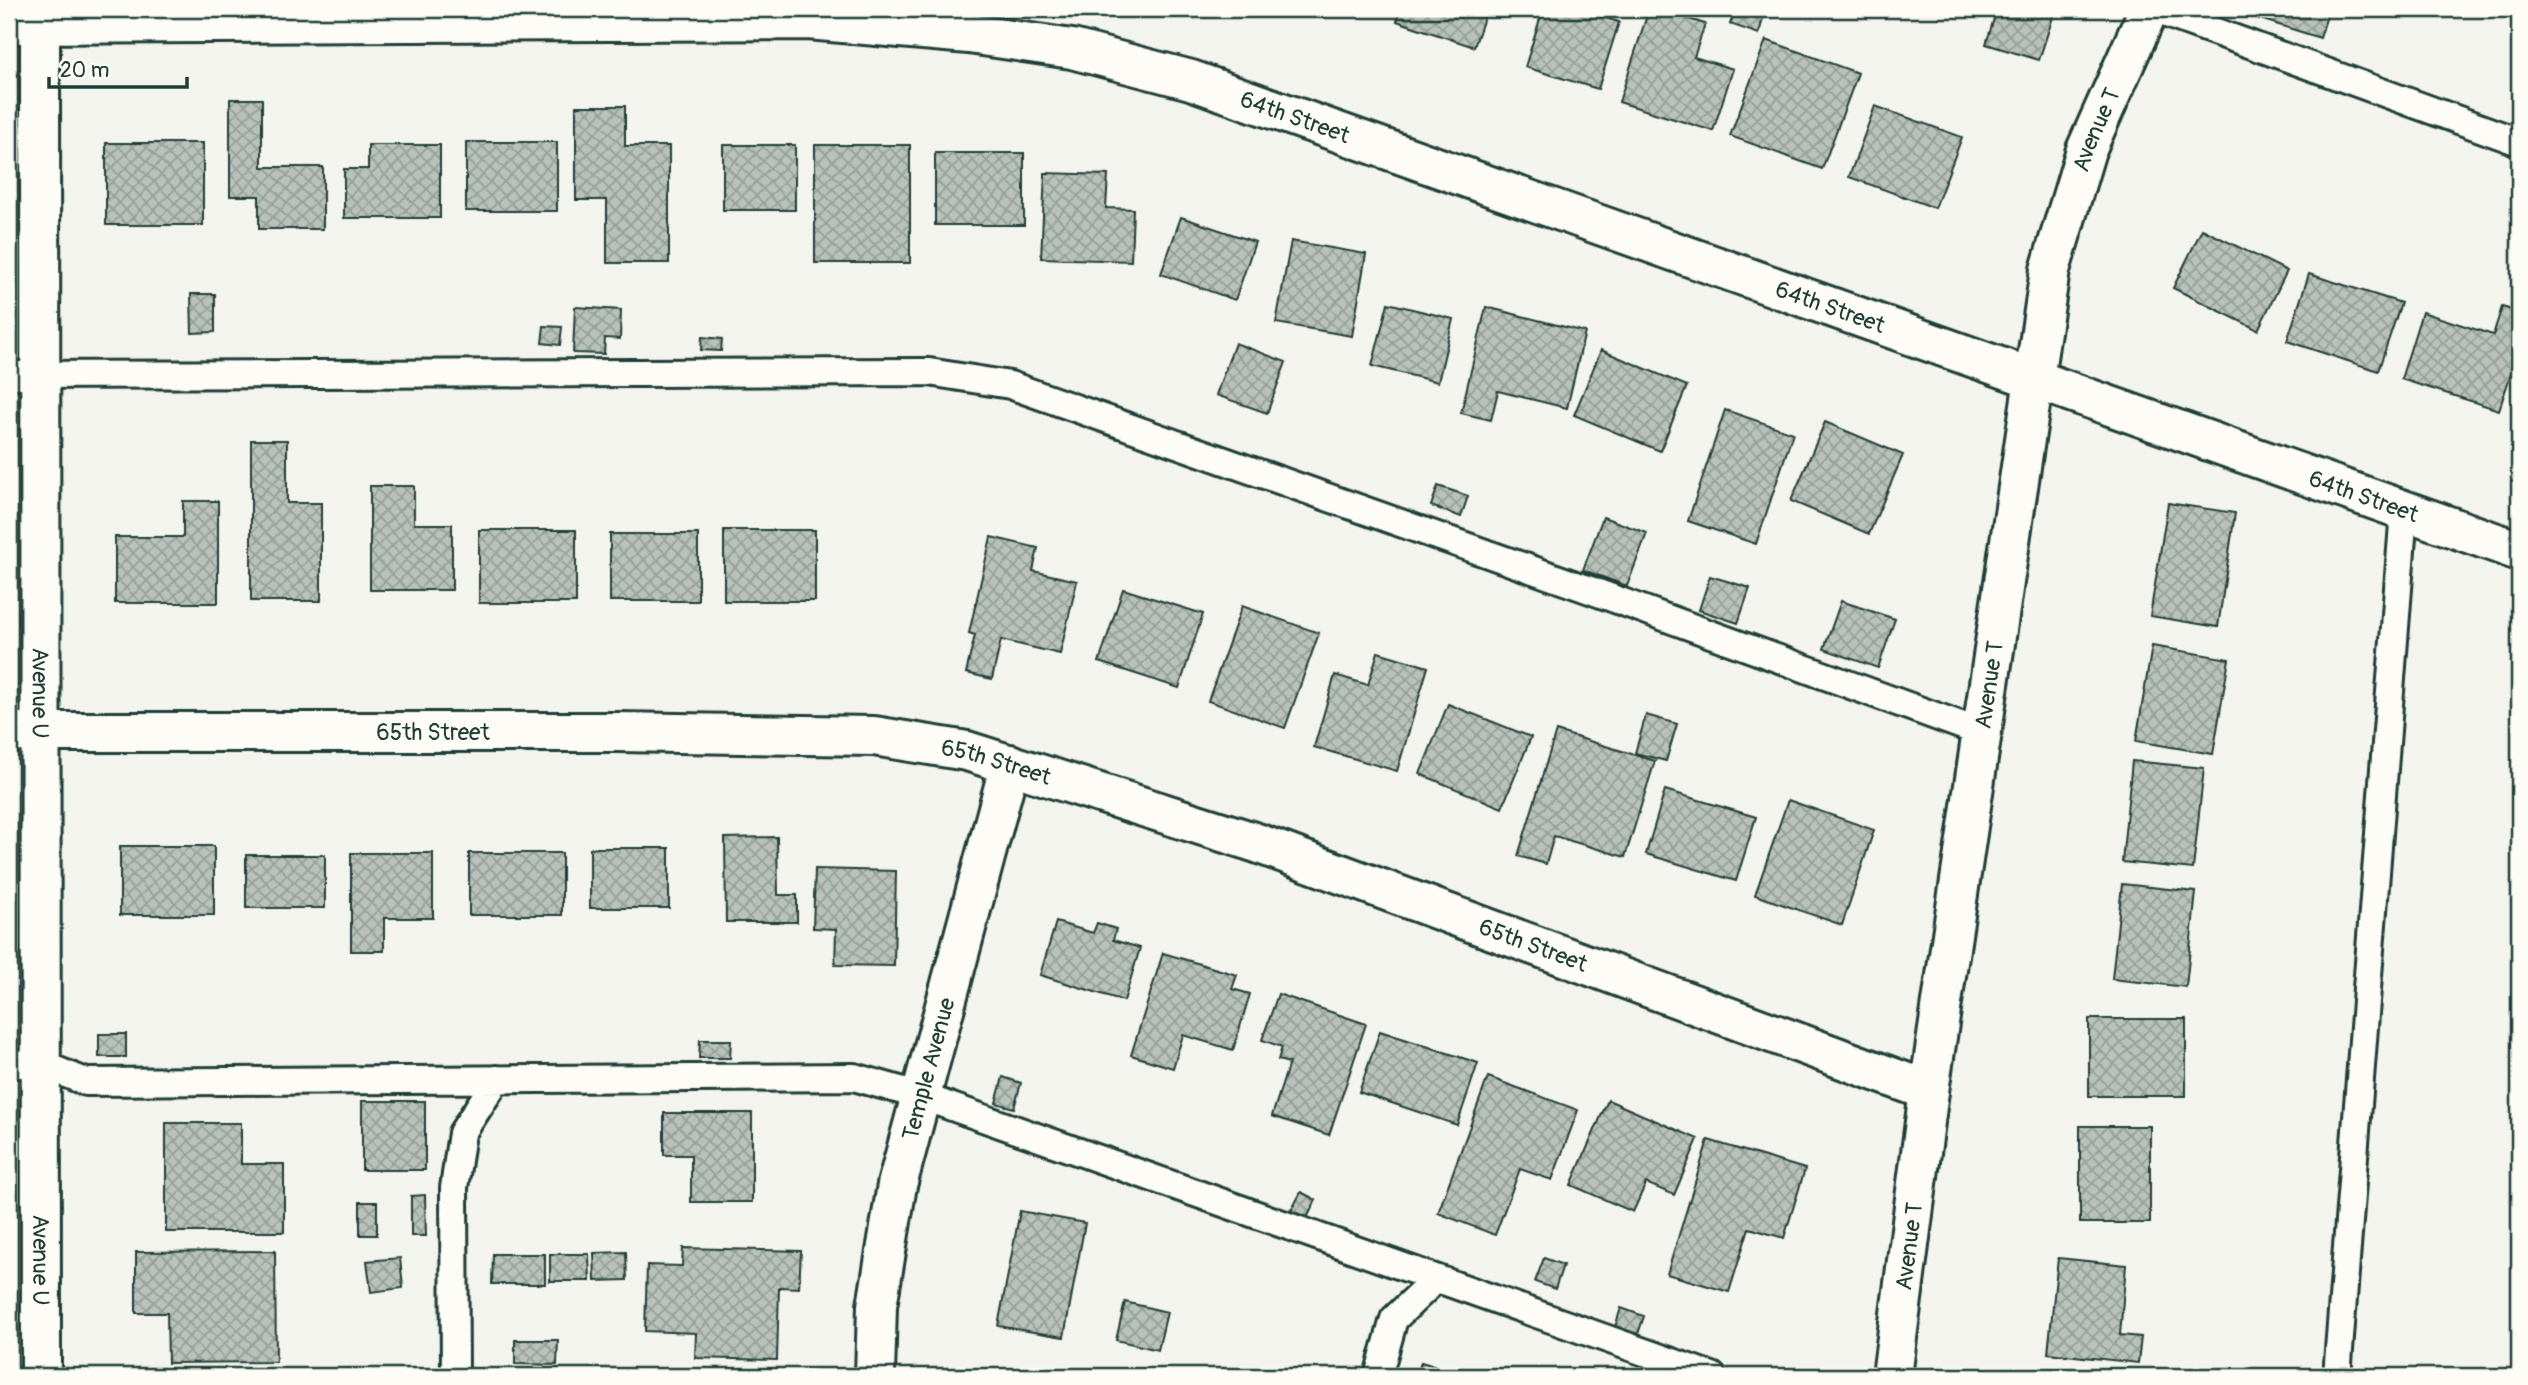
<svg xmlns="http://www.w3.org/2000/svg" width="2528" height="1385" viewBox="0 0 2528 1385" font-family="Pangolin,sans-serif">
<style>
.building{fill:url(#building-cross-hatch);stroke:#1f3d34;stroke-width:2}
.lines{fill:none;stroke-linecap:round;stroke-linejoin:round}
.service-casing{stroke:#1f3d34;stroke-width:32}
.minor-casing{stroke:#1f3d34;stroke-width:44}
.tertiary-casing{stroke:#1f3d34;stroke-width:44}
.service{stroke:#fdfcf7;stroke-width:26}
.minor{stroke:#fdfcf7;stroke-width:38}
.tertiary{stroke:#fdfcf7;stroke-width:38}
.labels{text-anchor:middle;stroke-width:5;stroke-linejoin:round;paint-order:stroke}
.street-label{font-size:23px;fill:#1f3d34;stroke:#fdfcf7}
</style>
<defs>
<pattern id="building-cross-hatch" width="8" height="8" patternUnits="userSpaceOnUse" patternTransform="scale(1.75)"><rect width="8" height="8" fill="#b9c1bb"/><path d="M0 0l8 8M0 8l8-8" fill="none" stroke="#969e99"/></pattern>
</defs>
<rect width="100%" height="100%" fill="#f4f4ef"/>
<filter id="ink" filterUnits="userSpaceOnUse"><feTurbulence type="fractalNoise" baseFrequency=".0143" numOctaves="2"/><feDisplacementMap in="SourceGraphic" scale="14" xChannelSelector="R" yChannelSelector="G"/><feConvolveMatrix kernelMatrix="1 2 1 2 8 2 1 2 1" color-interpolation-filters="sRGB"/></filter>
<g filter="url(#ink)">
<path class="building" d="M1401,9H1487L1474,47L1397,21Z
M1543,9H1576L1619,22L1598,89L1525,67Z
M1649,9H1656L1705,24L1694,57L1733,69L1713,131L1619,102Z
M1736,9L1763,18L1759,34L1730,24Z
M1997,9H2035L2054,14L2039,60L1986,44Z
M2260,9H2329L2320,38L2257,18Z
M1766,40L1858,73L1822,169L1730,136Z
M230,99H262V167H323V229H259V196H230Z
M576,106H625V146H669V263H607V200H576Z
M1875,106L1962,137L1935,208L1849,177Z
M466,142H557V211H466Z
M106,143H203V225H106Z
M368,145H440V218H344V169H368Z
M723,145H795V210H723Z
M815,145H910V263H815Z
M935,153H1024V225H935Z
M1045,173L1108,175L1106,208L1133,209L1131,261L1041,258Z
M1181,217L1255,242L1235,300L1161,274Z
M2202,229L2287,271L2258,330L2173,288Z
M1291,241L1366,254L1352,336L1276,323Z
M2309,274L2401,303L2378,371L2287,341Z
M191,294H215V332L192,333Z
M1388,303L1453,319L1438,382L1372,366Z
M575,307L621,310L620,339L605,338L604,354L573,353Z
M1486,307L1585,332L1567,408L1498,391L1491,420L1461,413Z
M2502,307L2519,312V349L2499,410L2401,379L2422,312L2493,335Z
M544,326L562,327L560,345L542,343Z
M702,337L722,339L721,351L701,350Z
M1235,343L1286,362L1267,413L1216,395Z
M1601,350L1687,386L1660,451L1574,415Z
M1725,410L1793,433L1756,544L1688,521Z
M1825,422L1903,455L1869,534L1791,501Z
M251,440H287V503H321V601H251Z
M370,486H414V524H452V590H370Z
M1438,486L1468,496L1461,517L1431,506Z
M183,501H218V603H115V537H183Z
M2168,503L2235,513L2218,627L2150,616Z
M1603,517L1647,533L1627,586L1583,570Z
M479,530H576V603H479Z
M724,530H815V601H724Z
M610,534H698V601H610Z
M991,537L1038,548L1033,571L1077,581L1060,654L1001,640L992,679L966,673L975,635L969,633Z
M1710,576L1750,588L1738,623L1699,610Z
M1123,589L1203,614L1179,688L1099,662Z
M1841,601L1895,619L1878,668L1824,649Z
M1242,606L1319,633L1285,728L1208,701Z
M2152,646L2229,659L2213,754L2136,741Z
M1378,652L1428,667L1397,771L1314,747L1335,675L1368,685Z
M1448,704L1531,737L1502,808L1420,774Z
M1646,715L1677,724L1666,761L1635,753Z
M1556,731L1655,761L1625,857L1554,836L1546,864L1518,856Z
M2132,761L2204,768L2193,869L2122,862Z
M1665,790L1756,817L1736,881L1646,854Z
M1788,800L1874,830L1842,925L1755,895Z
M777,837L778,895H797V922H726L725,838Z
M120,846H214V915H120Z
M590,848H669V908H590Z
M351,853H433V918H384V951H351Z
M469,853H562V915H469Z
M246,855H325V908H246Z
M815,869L896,871L894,966L835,965L836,929L813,928Z
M2122,884L2196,892L2186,987L2112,979Z
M1056,922L1093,933L1097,923L1116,929L1113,940L1140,948L1124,1001L1040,975Z
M1163,953L1237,975L1232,989L1250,994L1233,1050L1183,1035L1173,1068L1131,1055Z
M1278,994L1366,1024L1329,1135L1272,1116L1289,1063L1278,1060L1282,1047L1262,1040Z
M2089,1019H2186V1096H2089Z
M1380,1031L1478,1063L1457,1125L1359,1092Z
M99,1034H126V1057H99Z
M700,1040H731L730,1058H699Z
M1003,1077L1021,1083L1014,1108L996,1103Z
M1488,1077L1578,1110L1552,1180L1520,1169L1495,1235L1438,1213Z
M1608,1100L1698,1139L1674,1195L1646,1183L1633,1212L1571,1185Z
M362,1101H425V1170H362Z
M664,1113H752V1202H691V1155H664Z
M166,1123H241V1164H284V1232H166Z
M2080,1126H2150V1223H2080Z
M1708,1140L1805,1169L1784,1238L1749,1228L1729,1292L1667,1274Z
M1301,1192L1316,1200L1307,1218L1291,1211Z
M425,1195L426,1236H411V1196Z
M360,1202H377V1235H360Z
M1020,1211L1085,1223L1064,1337L998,1326Z
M683,1248L801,1251L799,1288L779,1287L777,1360L695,1358L696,1333L645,1331L647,1265L682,1266Z
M275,1251L276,1362L168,1363L167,1313H136V1252Z
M626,1252L627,1280L595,1281L594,1253Z
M493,1254H545V1284H492Z
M550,1254H589L590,1281H550Z
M400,1258L403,1288L371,1292L367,1261Z
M1544,1258L1563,1265L1555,1289L1535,1282Z
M2058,1258L2126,1265L2120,1335L2141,1337L2138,1363L2048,1353Z
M1125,1302L1167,1312L1158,1350L1116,1340Z
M1621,1308L1644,1316L1637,1337L1614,1330Z
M515,1340H558L557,1365L515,1364Z
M1421,1362L1469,1376H1417Z"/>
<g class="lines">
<defs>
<path id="service" d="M2153,9L2519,142
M9,375L929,372L1010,385L1590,590L1982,733
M9,1064H41L86,1082L854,1077L921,1096L1712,1376
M455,1376L454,1188L462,1133L497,1079
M1378,1376L1394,1319L1436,1279
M2337,1376L2404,511"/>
<g id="minor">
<path id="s1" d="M9,24L808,20L969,34L1072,49L1191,80L2519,551"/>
<path id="s2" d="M9,732H616L874,736L967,751L1257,843L1929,1091"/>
<path id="s3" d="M875,1376L877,1306L897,1185L1010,764"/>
<path id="s4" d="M1892,1376L1929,1091L2050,270L2086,150L2149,9"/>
</g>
<g id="tertiary">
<path id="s5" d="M40,9L41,1376"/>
</g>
</defs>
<use href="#service" class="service-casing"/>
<use href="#minor" class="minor-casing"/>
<use href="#tertiary" class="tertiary-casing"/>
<use href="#service" class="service"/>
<use href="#minor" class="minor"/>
<use href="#tertiary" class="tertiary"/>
</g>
</g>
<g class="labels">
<g class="street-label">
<text dy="8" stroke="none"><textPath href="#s1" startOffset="1298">64th Street</textPath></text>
<text dy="8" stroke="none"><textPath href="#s4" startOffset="1265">Avenue T</textPath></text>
<text dy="8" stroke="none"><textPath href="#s1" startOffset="1866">64th Street</textPath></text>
<text dy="8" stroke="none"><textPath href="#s1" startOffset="2432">64th Street</textPath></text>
<text dy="8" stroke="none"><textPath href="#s4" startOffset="698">Avenue T</textPath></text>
<text dy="8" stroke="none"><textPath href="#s5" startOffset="684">Avenue U</textPath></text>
<text dy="8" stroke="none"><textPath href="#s2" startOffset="424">65th Street</textPath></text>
<text dy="8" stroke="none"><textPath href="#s2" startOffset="990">65th Street</textPath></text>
<text dy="8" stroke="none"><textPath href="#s2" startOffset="1558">65th Street</textPath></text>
<text dy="8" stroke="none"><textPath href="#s3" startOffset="313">Temple Avenue</textPath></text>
<text dy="8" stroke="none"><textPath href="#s4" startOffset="131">Avenue T</textPath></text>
<text dy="8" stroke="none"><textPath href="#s5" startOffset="1251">Avenue U</textPath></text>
</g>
</g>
<rect width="2528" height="1385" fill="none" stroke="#fdfcf7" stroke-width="35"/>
<rect x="18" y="18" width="2493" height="1350" fill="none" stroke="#1f3d34" stroke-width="2.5" filter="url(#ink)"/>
<path d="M49 77v10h138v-10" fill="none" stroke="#1f3d34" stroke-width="3.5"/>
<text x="60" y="77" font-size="21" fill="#1f3d34" stroke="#fdfcf7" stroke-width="5" paint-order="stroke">20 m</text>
</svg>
